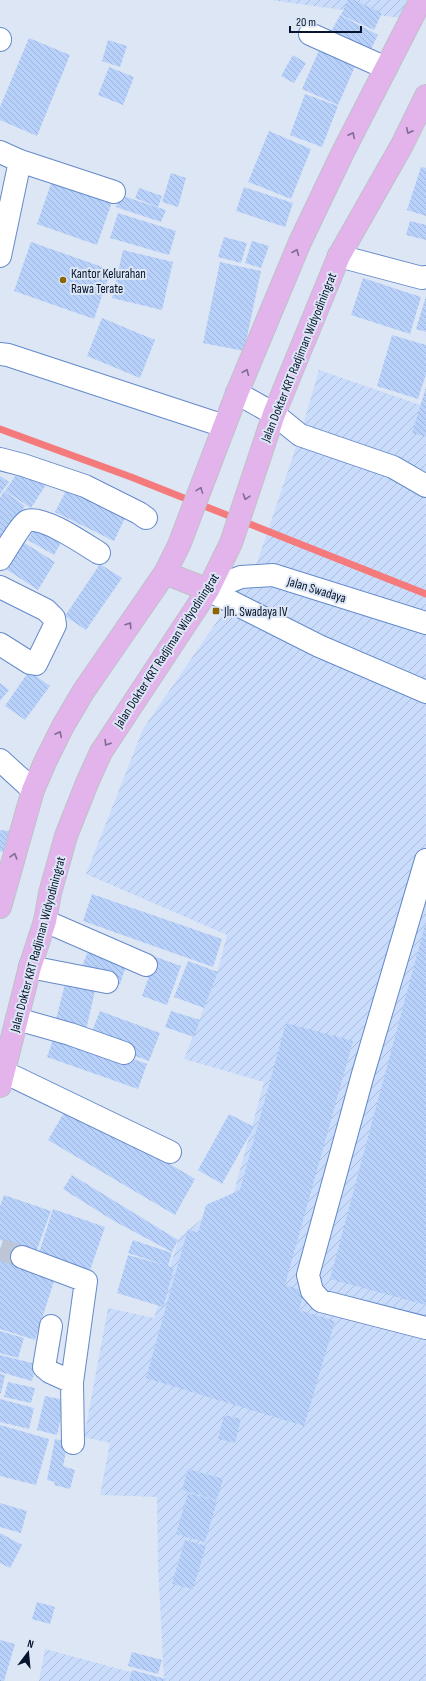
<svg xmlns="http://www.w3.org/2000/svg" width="426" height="1681" viewBox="0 0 426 1681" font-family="'Sofia Sans Condensed',sans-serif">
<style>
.industrial{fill:url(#industrial-furrows)}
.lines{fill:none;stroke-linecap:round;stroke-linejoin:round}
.stream{stroke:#f47a7c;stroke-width:7}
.building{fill:url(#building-back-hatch)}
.minor-tunnel{stroke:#bdc6d6;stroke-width:22;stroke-dasharray:22 11;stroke-linecap:butt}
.minor-casing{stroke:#648aca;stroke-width:24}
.major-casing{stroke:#bec2c8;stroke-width:24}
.minor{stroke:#fff;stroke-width:22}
.major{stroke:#e2b4eb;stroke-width:22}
.oneway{stroke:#7f6c96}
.poi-dot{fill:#8c6406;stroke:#dde6f4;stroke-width:1.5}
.labels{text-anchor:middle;stroke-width:4;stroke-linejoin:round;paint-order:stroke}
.poi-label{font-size:13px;fill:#06142d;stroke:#dde6f4;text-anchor:start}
.street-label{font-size:13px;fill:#06142d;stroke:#dde6f4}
</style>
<defs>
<pattern id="industrial-furrows" width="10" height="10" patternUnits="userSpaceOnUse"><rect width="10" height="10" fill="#cadcfb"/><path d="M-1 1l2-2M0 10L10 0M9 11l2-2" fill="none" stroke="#acbcd7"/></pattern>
<pattern id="building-back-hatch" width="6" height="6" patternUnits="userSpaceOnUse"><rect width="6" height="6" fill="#b8d1fa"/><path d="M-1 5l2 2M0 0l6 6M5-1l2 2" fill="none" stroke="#9db3d7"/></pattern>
</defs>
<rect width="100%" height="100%" fill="#dde6f4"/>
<path class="industrial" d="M270,0H418L408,19Z
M319,370L426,407V1681H39L45,1649L164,1681L158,1566L157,1497L100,1495L110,1443L84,1437L108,1308L154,1318L179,1238L234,1192L264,1082L184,1059L216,977L227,935L86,874L143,729L257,563L300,435Z"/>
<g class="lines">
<path class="stream" d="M0,429L131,477L426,594"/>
</g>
<path class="building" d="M348,0H354L382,13L374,30L341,15Z
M340,15L378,35L369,53L331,32Z
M29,38L70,55L37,136L0,120V107Z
M108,40L127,46L120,67L102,61Z
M320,48L356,64L338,105L302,89Z
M293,55L306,63L294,83L281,76Z
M109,67L134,77L123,105L98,95Z
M305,94L338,106L322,147L290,135Z
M269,131L311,149L291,199L248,182Z
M421,167L426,168V216L407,210Z
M171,173L186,178L178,207L162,202Z
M54,175L114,196L97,245L37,224Z
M244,187L293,203L285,227L236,211Z
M139,188L162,196L158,207L135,198Z
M120,195L166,210L161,222L116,207Z
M118,213L176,231L169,255L110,238Z
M410,221L426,225V240L406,235Z
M224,237L247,243L241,263L218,257Z
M252,241L269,246L261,268L245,263Z
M31,242L111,270L94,319L14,291Z
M123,250L173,262L162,310L112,298Z
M220,262L261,271L244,351L203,343Z
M363,278L421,297L410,334L351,315Z
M426,296V332L416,329Z
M102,318L155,340L140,378L87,356Z
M392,335L426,345V374L418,399L377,386Z
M426,387V437L412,433Z
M22,466L47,483L31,508L5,491Z
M0,476L9,482L0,494Z
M69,485L127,514L114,541L55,512Z
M4,491L25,506L0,542V498Z
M36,526L62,541L54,555L28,540Z
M23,542L55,562L38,590L6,569Z
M100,564L122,578L86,630L65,616Z
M29,671L50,686L25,720L5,706Z
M0,683L9,690L0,701Z
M0,830L10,831L7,854L0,851Z
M92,894L222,939L213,967L83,921Z
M426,921V1305L330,1279Z
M90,946L128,960L120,984L81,969Z
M156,957L181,966L167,1005L142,996Z
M188,961L218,972L204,1008L174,997Z
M65,984L95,991L85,1034L54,1027Z
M100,1011L160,1033L149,1061L89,1039Z
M171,1011L200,1020L194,1037L165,1027Z
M286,1023L353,1041L285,1285L305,1291L299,1310L335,1321L304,1426L146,1378L188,1229L198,1233L206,1205L240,1190Z
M56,1031L147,1064L138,1089L47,1057Z
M69,1104L195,1179L175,1215L48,1140Z
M229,1114L254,1127L222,1184L198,1170Z
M72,1175L178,1240L172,1252L114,1221L63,1189Z
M4,1195L51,1211L36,1252L0,1240V1206Z
M53,1209L105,1227L88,1276L37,1259Z
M133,1240L172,1253L168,1266L174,1268L163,1307L117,1293L128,1255L165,1265L128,1253Z
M0,1257L56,1275L35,1340L0,1329Z
M0,1331L24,1338L18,1358L0,1353Z
M0,1355L36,1364L32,1381L0,1372Z
M0,1374L5,1375L1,1393H0Z
M8,1382L35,1388L31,1403L4,1397Z
M45,1396L65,1400L57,1435L37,1430Z
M0,1399L34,1408L29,1429L0,1422Z
M224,1415L241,1419L235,1443L218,1439Z
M0,1425L49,1439L36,1485L0,1476Z
M55,1439L68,1442L63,1466L75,1470L70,1489L54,1485L55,1482L47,1480Z
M188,1469L223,1479L217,1500L182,1490Z
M188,1493L217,1501L205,1542L176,1534Z
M0,1503L27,1511L21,1533L0,1527Z
M0,1533L22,1545L10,1568L0,1563Z
M185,1540L206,1546L193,1589L172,1584Z
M37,1602L55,1607L50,1624L32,1619Z
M0,1640L15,1644L4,1681H0Z
M132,1652L162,1660L158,1674L128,1666Z
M132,1670L166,1679L165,1681H129Z"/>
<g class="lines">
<path class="minor-tunnel" d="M0,1249L22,1257"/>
<defs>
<path id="minor" d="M310,34L386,68
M0,40V39
M0,152L20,161L114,192
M0,256L20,161
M339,256L422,278L426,277
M0,354L8,355L224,426
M237,393L274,414L300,435L393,467L426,486
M0,459L23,465L85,486L139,513L146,518
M0,559C5,552 21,524 27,521C41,514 86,545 99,553
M0,587L46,610L54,618L55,625L36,664L30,663L0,644
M208,590L319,646L426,692
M208,590L241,577L273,575L426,623
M0,760L33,790
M426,860L363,1074L308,1275L312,1291L321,1301L426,1328
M45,921L146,965
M30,967L107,982
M17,1019L70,1034L124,1053
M4,1072L170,1152
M22,1257L86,1281L72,1382L73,1443
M51,1326L44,1367L50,1372L72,1382"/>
<path id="major" d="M165,573L208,590
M0,907L33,790L46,760L63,726L83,692L165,573L179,545L237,393L300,242L343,152L421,0
M0,1086L30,967L45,921L50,893L66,836L87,783L101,752L208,590L231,543L274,414L339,256L402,145L426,96"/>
</defs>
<use href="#minor" class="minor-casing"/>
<use href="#major" class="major-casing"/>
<use href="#minor" class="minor"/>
<use href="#major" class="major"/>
</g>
<defs><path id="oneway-chevron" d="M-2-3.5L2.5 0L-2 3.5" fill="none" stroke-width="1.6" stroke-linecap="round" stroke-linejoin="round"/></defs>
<g class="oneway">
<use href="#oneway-chevron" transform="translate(409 131) rotate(116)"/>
<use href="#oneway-chevron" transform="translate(352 135) rotate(-63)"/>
<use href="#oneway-chevron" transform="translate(296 252) rotate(-67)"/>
<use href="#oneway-chevron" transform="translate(246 372) rotate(-67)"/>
<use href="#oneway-chevron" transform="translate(200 490) rotate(-69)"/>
<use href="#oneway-chevron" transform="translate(246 497) rotate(108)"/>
<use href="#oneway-chevron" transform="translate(129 625) rotate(-56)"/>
<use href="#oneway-chevron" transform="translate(59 734) rotate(-63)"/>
<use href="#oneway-chevron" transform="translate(107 743) rotate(122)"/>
<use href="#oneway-chevron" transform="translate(14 856) rotate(-74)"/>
</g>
<g class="poi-dot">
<circle cx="63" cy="280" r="4"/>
<rect x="212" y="607" width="8" height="8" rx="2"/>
</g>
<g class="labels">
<g class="poi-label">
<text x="71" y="278">Kantor Kelurahan<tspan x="71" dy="15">Rawa Terate</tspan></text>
<text x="224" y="616">Jln. Swadaya IV</text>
</g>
<g class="street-label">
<text transform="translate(298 357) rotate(-68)" y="5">Jalan Dokter KRT Radjiman Widyodiningrat</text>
<text transform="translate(317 589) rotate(17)" y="5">Jalan Swadaya</text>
<text transform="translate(166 650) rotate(-57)" y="5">Jalan Dokter KRT Radjiman Widyodiningrat</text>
<text transform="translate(37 944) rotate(-75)" y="5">Jalan Dokter KRT Radjiman Widyodiningrat</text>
</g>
</g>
<g transform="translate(28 1653) rotate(16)" stroke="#dde6f4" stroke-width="3" paint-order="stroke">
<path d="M0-3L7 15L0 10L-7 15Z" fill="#06142d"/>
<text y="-6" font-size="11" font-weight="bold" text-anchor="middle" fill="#06142d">N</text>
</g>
<path d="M290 26v6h71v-6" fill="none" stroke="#06142d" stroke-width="2"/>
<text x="296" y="26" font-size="12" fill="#06142d" stroke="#dde6f4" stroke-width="3" paint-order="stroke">20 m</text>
</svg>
